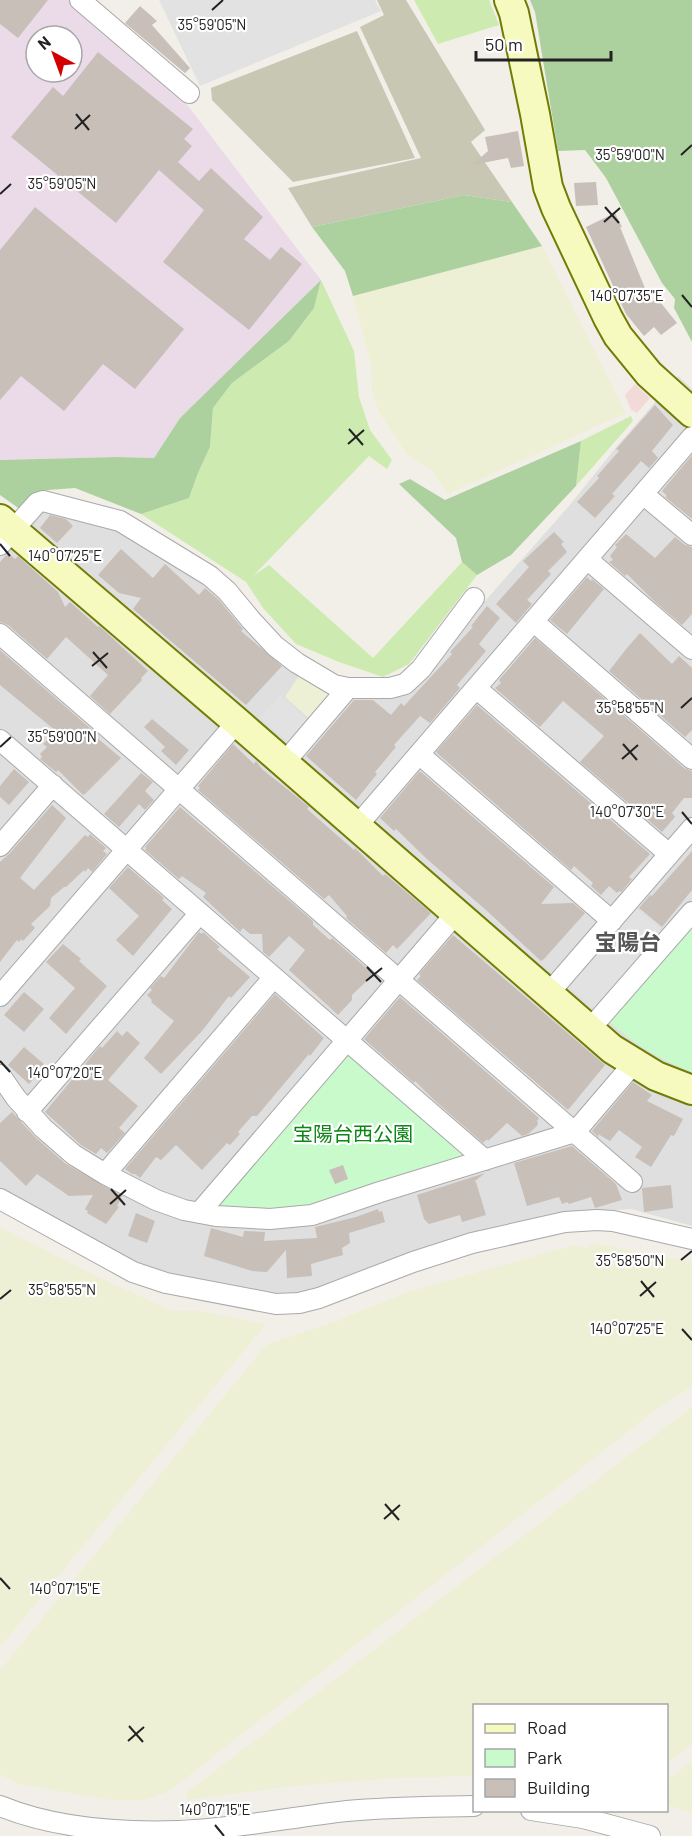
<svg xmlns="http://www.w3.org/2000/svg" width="692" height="1836" viewBox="0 0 692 1836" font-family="Barlow,'Noto Sans JP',sans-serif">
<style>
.residential{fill:#e0dfdf}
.commercial{fill:#f2dad9}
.industrial{fill:#ebdbe8;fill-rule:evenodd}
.construction{fill:#c7c7b4}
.farmland{fill:#eef0d5}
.grass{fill:#cdebb0}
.forest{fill:#add19e}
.park{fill:#c8facc}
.parking{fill:#e2e2e2}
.building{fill:#c7bfb8}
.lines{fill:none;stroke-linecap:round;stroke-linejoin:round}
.street-casing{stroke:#a9a9a9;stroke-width:22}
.secondary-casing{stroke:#707d05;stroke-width:32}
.street{stroke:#fff;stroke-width:20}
.secondary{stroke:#f7fabf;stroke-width:28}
.ticks{fill:none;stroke:#222;stroke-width:2}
.labels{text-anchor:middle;stroke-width:4.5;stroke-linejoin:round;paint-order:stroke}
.park-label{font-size:20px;fill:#0c8416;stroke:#fff}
.quarter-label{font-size:22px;font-weight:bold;fill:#555;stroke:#fff}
.ticks-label{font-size:15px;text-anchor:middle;fill:#222;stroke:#fff;stroke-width:4.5;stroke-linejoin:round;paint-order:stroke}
</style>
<rect width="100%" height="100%" fill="#f2efe9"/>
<path class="residential" d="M678,376L692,389V1226L631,1209L560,1214L405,1255L310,1292L286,1296L159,1273L29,1207L0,1190V539L44,508L120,528L212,587L335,695L423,679L486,600L569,506L617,446Z"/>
<path class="commercial" d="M635,384L650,398L637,413L631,410L625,395Z"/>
<path class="industrial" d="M0,0H71L182,98L321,280L180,418L154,458L117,457L0,460ZM36,36H72V72H36Z"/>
<path class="construction" d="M377,0H406L485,130L471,142L512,202L464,195L312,227L288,188L421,158L360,27L384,15Z
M357,31L415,158L293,182L212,100L211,88Z"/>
<path class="farmland" d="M542,246L626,413L448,494L430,469L408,456L378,411L372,390L371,365L353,296Z
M300,674L332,690L331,699L312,721L285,697Z
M0,1227L109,1282L173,1311H200L266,1324L0,1647Z
M593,1243L692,1262V1386L657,1409L168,1792L145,1800H110L18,1784L0,1774V1670L267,1344L336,1321L408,1292L574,1245L587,1248Z
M692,1407V1744L667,1764L666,1706H474V1776L396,1778L293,1786L187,1800L186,1793Z
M692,1761V1813L667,1805L666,1781Z"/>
<path class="grass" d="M414,0H489L499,25L438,44Z
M321,280L354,351L359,397L370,430L392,460L387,469L369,456L253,576L269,565L373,658L462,562L477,575L409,664L383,677L339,662L296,644L263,608L246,582L141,514L189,498L198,473L210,447L213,408L232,383L289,341L314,308Z
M631,416L633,421L576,486L581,441Z"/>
<path class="forest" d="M530,0H692V342L674,308L675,299L662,283L606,178L585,150L558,151L535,12Z
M464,195L512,202L542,246L353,296L345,271L312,227Z
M321,280L314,308L289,341L232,383L213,408L210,447L198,473L189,498L141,514L75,488L48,490L34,495L21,510L0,495V460L117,457L154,458L180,418Z
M581,441L576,486L511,555L477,575L462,562L456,538L399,484L410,479L445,500Z"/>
<path class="park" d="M692,922V1072C660,1061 632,1042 607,1020Z
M353,1056L461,1151L460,1160L310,1207L279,1210L222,1209L220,1200L343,1057Z"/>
<path class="parking" d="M159,0H375L381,11L200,86Z
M280,695L311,723L292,745L260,718Z
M633,906L664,932L596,1011L566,984Z"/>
<path class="building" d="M0,0H48L18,38L0,24Z
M140,6L157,21L152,25L190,68L185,73L125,23Z
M98,52L193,129L184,139L192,146L178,162L199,181L211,168L263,217L244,239L270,260L281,247L302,264L249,330L163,262L204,210L159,170L116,223L11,137L53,87L63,96Z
M518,131L524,166L511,168L508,158L472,165L488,151L485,137Z
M596,182L598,205L576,206L574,183Z
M35,207L184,329L135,389L103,364L64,411L21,376L0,400V250Z
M615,213L622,227H620L651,303L657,298L677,323L661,335L654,327L644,336L626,314L586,227Z
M655,405L673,425L652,451L658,458L649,468L641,461L612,494L615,496L595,518L577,502L599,478L597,476L619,451L616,449Z
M692,455V519L665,497L667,496L662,491Z
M50,515L66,519L73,526L57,543L40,528Z
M554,532L564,542L561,544L567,552L548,571L551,574L527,600L532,604L516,623L496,604L529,567L523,561Z
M626,534L655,558L675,537L685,545L692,547V614L682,625L654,601L627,574L625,576L609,562L613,560L610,556L617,547L615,545Z
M121,549L153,578L165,564L199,595L205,588L219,600L243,629L241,631L282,666L246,705L133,609L141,598L119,593L98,575Z
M8,553L15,559L18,556L58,592L65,607L70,602L98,627L99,626L107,633L148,671L141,678L142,680L110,714L90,696L108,675L66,637L47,659L8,625L0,622V562Z
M587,577L591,581L592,579L604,589L567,634L550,620Z
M487,606L500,618L479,644L486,651L457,685L460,688L430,723L420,716L394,745L396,747L375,772L377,774L356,800L306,756L354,700H373L391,715L401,703L404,706L452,654L450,652L473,627L471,626Z
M640,633L672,664L679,656L692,668V730L685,737L609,671L627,648Z
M535,638L684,768L692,771V798H684L672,813L675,817L662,832L580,762L604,736L563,701L540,727L495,688L501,683L499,680Z
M0,650L98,735L96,737L121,758L85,794L83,795L58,770L56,772L40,759L42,757L40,754L47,747L43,744L56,731L0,685Z
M477,705L650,854L629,877L632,879L621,892L619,891L617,893L609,886L601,895L591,886L593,883L574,866L571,870L438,754L436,752Z
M152,719L189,750L176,765L161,751L165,747L144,727Z
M233,744L254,764L256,761L263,770L292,793L309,807L307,809L354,850L355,848L383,876L385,874L431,913L397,949L393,945L386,953L346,918L347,916L329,895L324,899L198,790L200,788L198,786Z
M14,769L29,782L9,805L0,797V786Z
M419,772H421L554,887L541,904L573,903L585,913L544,959L541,961L486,910L428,860L396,829L394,831L380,818Z
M141,773L153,782L145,791L154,800L145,810L139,804L119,827L104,814Z
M52,805L66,818L20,878L34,890L85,835L88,837L90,834L106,848L103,851L107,854L92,872L88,868L85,872L84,870L66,887H64L51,898L50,906L31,924L35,928L23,941L21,939L19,942L17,940L0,962V862L9,854Z
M180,807L313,921V925L330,940L332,938L371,972L372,976L352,995V1000L338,1015L289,970L305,950L289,936L269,957L263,952L262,934H250L243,928L240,932L203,897L206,893L182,876L179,879L145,850L146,848L145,847Z
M692,851V890L662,927L639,908L650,895L652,896Z
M128,867L164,898L162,900L172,909L133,956L116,940L139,916L109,888Z
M199,932L202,934L203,932L220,947L217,949L250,977L231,998L229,996L202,1031L161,1074L144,1058L174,1021L151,1002L152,1000L147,995L152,990L150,988L161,976L164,978Z
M453,935L605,1065L568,1110L417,980L421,976L419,974Z
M63,944L81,959L79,961L107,986L66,1034L49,1018L75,988L46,962Z
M24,992L44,1009L24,1032L4,1015Z
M275,994L324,1038L310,1056L309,1054L257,1116H252L238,1132L240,1134L230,1145L227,1143L202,1170L176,1145L161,1160L156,1157L140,1178L135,1174H132L125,1169Z
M400,997L539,1118L537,1121L538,1123L537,1126L528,1134L522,1136L507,1123L488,1141L487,1139L483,1143L434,1100L415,1081L414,1083L364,1039Z
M117,1031L122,1036L127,1031L140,1043L108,1080L138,1106L119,1128L125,1133L107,1153L101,1148L96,1154L81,1145L45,1112L100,1046L102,1048Z
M24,1047L44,1064L35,1071L38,1074L29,1084L8,1065Z
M633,1082L652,1095L647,1101L683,1119L674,1136L671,1135L651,1167L635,1157L642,1147L619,1130L610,1141L598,1134L599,1138L592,1131Z
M12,1112L35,1137L66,1164L122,1196L117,1206L119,1207L106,1224L87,1213L88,1211L85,1209L93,1195L69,1196L37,1174L26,1186L0,1161V1123Z
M572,1146L616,1184L622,1200L595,1208L591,1197L569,1204L567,1202L562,1204L559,1197L527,1206L514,1163Z
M343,1165L348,1179L335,1184L329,1170Z
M485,1173L474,1182H476L486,1215L462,1222L460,1215L429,1224L424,1219L417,1195Z
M671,1185L673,1208L644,1212L642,1188Z
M378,1209L379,1212L382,1211L385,1222L349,1233L350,1243L342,1248L343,1255L311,1264L312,1276L287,1278L286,1250L267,1272L252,1271L204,1256L211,1228L243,1237L244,1231L265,1232L264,1241L317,1238L315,1227L356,1217Z
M136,1213L155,1221L147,1243L128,1236Z"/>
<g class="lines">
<defs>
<path id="street" d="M80,0L189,93
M643,494L692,535
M0,545L37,503L43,501L120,521L210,576L227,591L251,620L275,646L297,663L334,685L348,688H390L405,684L421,669L474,598
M587,559L692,649
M533,621L692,759
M0,634L632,1182
M476,688L669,854
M0,740L485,1160
M419,754L612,921
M284,763L348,688
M357,826L692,437
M0,846L53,785
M549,993L692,828
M0,996L237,722
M590,1029L692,912
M0,1075L16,1098L43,1128L74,1155L105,1174L156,1200L184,1210L216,1216L270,1219L312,1215L380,1192L575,1132L634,1063
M27,1112L200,913
M105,1174L274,977
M0,1199L133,1272L166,1283L276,1304L299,1303L319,1298L413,1262L472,1243L565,1222L597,1220L613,1221L692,1239
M199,1213L457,912
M0,1806C56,1829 119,1833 179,1831C235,1829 291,1817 347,1811C389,1807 432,1807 474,1806
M531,1810L583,1818L650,1836"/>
<path id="secondary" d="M509,0L514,13L535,114L548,187L556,208L608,318L618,336L649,374L692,413
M0,519L237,722L612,1049L656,1076L692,1090"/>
</defs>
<use href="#street" class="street-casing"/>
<use href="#secondary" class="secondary-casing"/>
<use href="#street" class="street"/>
<use href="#secondary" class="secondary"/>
</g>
<path class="ticks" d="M212,10L223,0M76,114L89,130M75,129L90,115M681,155L692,145M0,194L11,184M605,207L619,223M604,222L620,208M682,295L692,307M349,429L363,445M348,444L364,430M0,544L10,556M93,652L107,668M92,666L108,653M681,708L692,698M623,744L637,760M0,747L11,737M622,759L638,745M682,812L692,824M367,967L381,982M366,981L382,968M0,1061L10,1072M111,1189L125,1205M110,1204L126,1190M681,1260L692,1251M641,1281L654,1297M640,1296L656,1282M0,1299L11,1290M682,1329L692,1340M385,1504L399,1520M384,1519L400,1505M0,1578L10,1589M129,1726L143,1742M128,1741L144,1727M215,1825L224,1836"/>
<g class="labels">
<g class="park-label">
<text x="353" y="1141">宝陽台西公園</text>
</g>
<g class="quarter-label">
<text x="628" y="950">宝陽台</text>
</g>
</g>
<g class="ticks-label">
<text x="212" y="30">35°59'05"N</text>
<text x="630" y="160">35°59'00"N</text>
<text x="62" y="189">35°59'05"N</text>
<text x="627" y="301">140°07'35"E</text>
<text x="65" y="561">140°07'25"E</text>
<text x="630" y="713">35°58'55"N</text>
<text x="62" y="742">35°59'00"N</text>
<text x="627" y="817">140°07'30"E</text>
<text x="65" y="1078">140°07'20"E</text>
<text x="630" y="1266">35°58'50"N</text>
<text x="62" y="1295">35°58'55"N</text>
<text x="627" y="1334">140°07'25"E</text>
<text x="65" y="1594">140°07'15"E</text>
<text x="215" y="1815">140°07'15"E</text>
</g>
<rect x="473" y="1704" width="195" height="108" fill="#ffffff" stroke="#a7a7a7" stroke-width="1.5"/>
<rect x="485" y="1724" width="30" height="9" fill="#f7fabf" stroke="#a7a7a7" stroke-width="1.5"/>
<text x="527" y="1734" font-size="18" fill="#222222">Road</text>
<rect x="485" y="1749" width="30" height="18" fill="#c8facc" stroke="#a7a7a7" stroke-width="1.5"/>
<text x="527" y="1764" font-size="18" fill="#222222">Park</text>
<rect x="485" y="1779" width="30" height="18" fill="#c7bfb8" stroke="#a7a7a7" stroke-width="1.5"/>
<text x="527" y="1794" font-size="18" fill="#222222">Building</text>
<g transform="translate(54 54) rotate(319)"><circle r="28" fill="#ffffff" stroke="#a7a7a7" stroke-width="1.5"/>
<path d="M0-4.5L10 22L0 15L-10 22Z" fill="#d40000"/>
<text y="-9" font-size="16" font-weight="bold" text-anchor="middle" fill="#222222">N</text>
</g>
<path d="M476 51v9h135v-9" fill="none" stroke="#222222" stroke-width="3"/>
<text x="485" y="51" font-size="18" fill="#222222" stroke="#ffffff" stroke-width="4.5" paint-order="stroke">50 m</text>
</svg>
